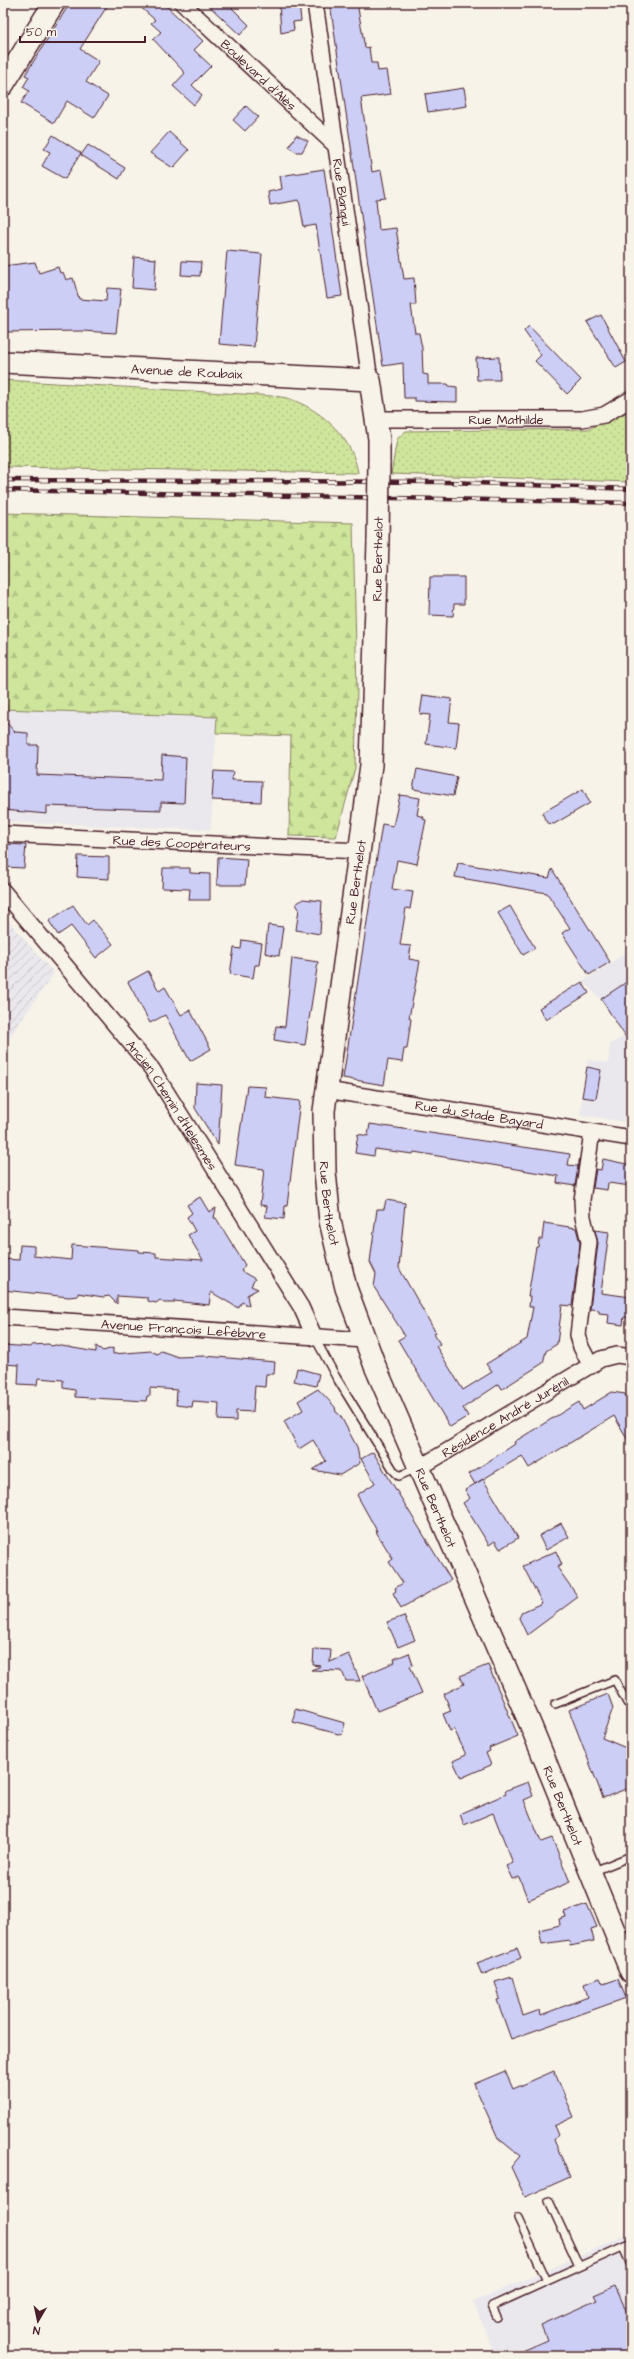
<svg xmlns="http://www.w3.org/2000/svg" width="634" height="2359" viewBox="0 0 634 2359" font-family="'Architects Daughter',sans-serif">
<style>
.built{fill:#eae8ec}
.industrial{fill:url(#industrial-furrows)}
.grass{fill:url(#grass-dots);stroke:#8c8263}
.forest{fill:url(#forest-firs);stroke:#8c8263}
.building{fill:#cccef6;stroke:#4a1f2b}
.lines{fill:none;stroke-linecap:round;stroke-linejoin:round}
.lane-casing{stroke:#4a1f2b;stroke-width:10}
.street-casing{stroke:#4a1f2b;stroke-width:18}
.secondary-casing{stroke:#4a1f2b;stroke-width:24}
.lane{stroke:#f7f3e8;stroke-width:7}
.street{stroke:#f7f3e8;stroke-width:15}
.secondary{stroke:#f7f3e8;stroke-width:21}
.rail-casing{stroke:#4a1f2b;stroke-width:4.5}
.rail{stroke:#f7f3e8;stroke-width:3;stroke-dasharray:9;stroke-linecap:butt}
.secondary-bridge-casing{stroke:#4a1f2b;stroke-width:24;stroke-linecap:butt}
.secondary-bridge{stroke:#f7f3e8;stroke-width:21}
.labels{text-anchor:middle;stroke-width:3.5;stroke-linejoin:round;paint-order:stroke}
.street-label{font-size:13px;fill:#4a1f2b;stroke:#f7f3e8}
</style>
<defs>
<pattern id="industrial-furrows" width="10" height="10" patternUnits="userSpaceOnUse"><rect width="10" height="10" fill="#eae8ec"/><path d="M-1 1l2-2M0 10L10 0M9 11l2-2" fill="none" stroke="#cac7cb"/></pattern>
<pattern id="grass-dots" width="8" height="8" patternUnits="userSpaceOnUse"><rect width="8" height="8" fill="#cee59b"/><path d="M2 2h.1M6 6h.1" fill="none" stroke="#b2c486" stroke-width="1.8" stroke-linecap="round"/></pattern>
<pattern id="forest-firs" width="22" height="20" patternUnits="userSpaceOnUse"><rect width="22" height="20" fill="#cee59b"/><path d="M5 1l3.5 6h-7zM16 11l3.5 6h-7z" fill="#b2c486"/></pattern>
</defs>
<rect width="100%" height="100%" fill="#f7f3e8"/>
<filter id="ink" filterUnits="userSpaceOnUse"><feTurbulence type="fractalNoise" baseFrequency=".025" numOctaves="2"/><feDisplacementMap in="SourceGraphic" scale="8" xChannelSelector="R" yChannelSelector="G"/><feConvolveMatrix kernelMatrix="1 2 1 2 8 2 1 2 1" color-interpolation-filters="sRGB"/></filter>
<g filter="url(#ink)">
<path class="built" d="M3,709L217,717L211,830L3,822Z
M631,949V1123L580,1115L588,1060L608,1063L610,1044L625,1036L601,999L582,982Z
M631,2233V2356H496L473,2302Z"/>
<path class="industrial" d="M3,915L54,973L3,1047Z"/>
<path class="grass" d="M3,380L259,395C269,396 283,396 293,400C324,412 353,439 358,473L3,467Z
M631,411V482L391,474L397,439L406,431L588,429Z"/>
<path class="forest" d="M3,513L353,523L357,691L355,768L336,837L289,836L291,736L216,733L217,717L3,709Z"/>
<path class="building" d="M70,3H109L80,49L99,61L86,82L108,96L94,118L67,101L54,123L21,103L29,91L23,87L29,77L25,75Z
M136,3H163L203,41L194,50L211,66L192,85L202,95L194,105L173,86L185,73L153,39L161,32L151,23L155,20Z
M206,3H227L249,25L240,35Z
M279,3H299L301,21L293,22L294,30L281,33Z
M330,3H357L365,48L369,47L371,63H377L378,71L387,70L391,94L361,98L372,172L381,170L386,198L376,199L379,230L396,228L404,279L414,278L416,305H411L415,333H419L422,348L423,374L428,375V384H448L449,386L457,387V402L415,401V398H404L403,363L383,366Z
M464,88L467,106L428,112L425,94Z
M246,106L258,117L245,131L233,120Z
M169,132L189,150L173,168L150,153Z
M53,135L81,153L65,179L42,166L50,152L44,149Z
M296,135L308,141L302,152H296L289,147Z
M88,145L125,168L119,179L81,155Z
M324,169L342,296L327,298L316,225L304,227L299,200L270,205L268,192L282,189L280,176Z
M227,251L262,254L254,347L219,344Z
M134,257L156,259L154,290L132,288Z
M182,261L201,262L200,276L181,275Z
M35,262L39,273L58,267L60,273L63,272L66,280L73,278L79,299L106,301L107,288L121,289L116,333L82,331L3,332V266Z
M601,315L626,362L616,368L587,322Z
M529,326L581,380L567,394L535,361L541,355L524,331Z
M499,357L500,380H477L476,358Z
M430,577H464V604H454L453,616L429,615Z
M423,695L452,699L449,722L459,723L456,748L426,744L430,715L420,714Z
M3,719L15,732L28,733V745H38L37,775L161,780L162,755L186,757L184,803L161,802V810L47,806V814L3,810Z
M417,769L457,777L453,796L413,789Z
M214,771L233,772L232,780L262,781L261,802L212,800Z
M583,789L590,803L554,824L547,823L542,813Z
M400,795L420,798L417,815L424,817L423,819L426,820L417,864L397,860L392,889L413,892L410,909L406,908L400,945L411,946L409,959L420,961L409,1018L411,1019L407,1049H404L402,1062L388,1060L384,1085L343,1078L382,824L393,826Z
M3,844L26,845L24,868L3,867Z
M78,856L109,857V879L77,877Z
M218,857L247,859L245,885H217Z
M458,863L549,878L552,869L610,962L589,975L562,933L570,928L547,893L455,877Z
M163,868H190V873L210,874V900H189L190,889L162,888Z
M303,899L322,901L320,934L296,930L299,909L296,904Z
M73,905L87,925L93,920L113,944L96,958L71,926L58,935L49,921Z
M510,906L535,948L523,955L498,913Z
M268,925L283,927L279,956L265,953Z
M242,940L262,943L259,965H255L253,978L230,974L234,948L241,949Z
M292,958L318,962L305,1045L274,1040L276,1026L285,1027Z
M148,971L159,991L165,987L181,1015L190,1010L211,1049L190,1061L165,1015L150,1023L128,982Z
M631,979V1045L601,999Z
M582,982L589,993L546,1020L539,1008Z
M587,1067L601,1070L596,1099L582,1097Z
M196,1083L222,1085L218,1145L195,1108Z
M247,1086L266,1087L265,1097L300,1101L287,1206H285L284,1219L265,1217L267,1206L260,1205L264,1169L235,1165Z
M370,1124L570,1154L568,1165L578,1166L575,1186L557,1183L558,1176L414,1152L413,1154L375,1149L374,1156L355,1153L358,1134L368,1136Z
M603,1159L631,1165V1186L608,1183L607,1190L593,1188L596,1169L601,1170Z
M200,1197L209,1212L216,1208L214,1218H216L245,1265L241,1271L255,1279L251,1286L258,1289L247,1295L249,1306L242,1302L238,1308L211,1292L209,1305L174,1301V1303H164L160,1300L156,1303L148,1301V1298L117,1296V1304L109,1296L103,1297L78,1293V1296L69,1297L3,1290V1259L19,1260L20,1245L34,1246V1256L71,1260L72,1245L139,1250V1252L156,1253V1257L203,1260L188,1235L195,1231L187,1217L192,1213L187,1205Z
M386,1200L405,1203L399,1268L436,1333L434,1334L440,1344L436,1346L463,1390L492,1372L486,1364L527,1339L533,1307H529L530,1296H528L536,1247H538L539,1239H542L544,1223L576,1228L580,1243L572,1306L562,1305L557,1344L546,1351L543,1363L502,1389L499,1384L463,1408L468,1416L450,1427L398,1340L405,1336L374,1287L376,1274L370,1262L377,1209H384Z
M595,1230L609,1232L601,1293L631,1297V1318L624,1317L623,1325L608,1323L609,1314L599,1313V1310L590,1309L598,1243Z
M49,1344L51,1346L56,1345L96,1352V1346L103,1351L113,1348V1354L151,1351L157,1354L161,1351L178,1357L205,1356L275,1362L274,1374H266L265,1387L255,1386L253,1412L236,1411V1421L218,1420L219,1403L193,1401L192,1407L176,1405L177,1390L150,1388V1396H147L146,1401L75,1397V1390L63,1388V1380L38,1378L37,1385L18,1384L19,1365L3,1364V1345L31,1347V1345Z
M297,1368L319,1374L316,1386L294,1381Z
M318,1389L335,1407L336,1412L340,1415L357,1447L360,1463L340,1475L313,1470L326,1461L313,1440L299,1449L284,1421L303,1410L298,1401Z
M612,1392L625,1394L631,1404V1445L614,1416L529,1468L522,1456L475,1484L469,1474L515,1444L514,1442L579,1402L583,1410Z
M373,1452L451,1580L401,1608L393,1593L396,1591L395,1588L403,1583L389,1562L393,1559L375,1530L377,1531L357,1495L375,1483L361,1459Z
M483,1479L518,1538L500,1549L495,1541L489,1545L463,1503L470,1498L465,1490Z
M561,1523L569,1537L546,1550L539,1536Z
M556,1551L562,1565L557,1567L578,1597L527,1635L519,1618L522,1612L542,1603L523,1566Z
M404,1616L415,1640L398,1647L387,1622Z
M314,1649L331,1650L330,1662L349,1654L360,1681H346L342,1671L311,1670L321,1666L313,1665Z
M409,1653L413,1665L410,1666L422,1693L377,1711L362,1676L395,1662L394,1659Z
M488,1665L518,1736L489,1748L490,1751L486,1753L491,1765L461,1778L453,1761L466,1755L454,1729L450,1731L443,1714L451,1711L444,1694L464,1684L460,1676Z
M608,1694L613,1708L602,1738L631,1750V1787L603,1798L569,1710Z
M295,1709L345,1723L342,1735L293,1722Z
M528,1782L533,1796L524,1800L541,1842L552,1838L570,1882L528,1900L519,1877L512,1879L506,1866L513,1863L493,1813L464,1825L460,1814L506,1794L505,1792L507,1790Z
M587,1904L597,1927L591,1929L594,1941L570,1946L569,1940L542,1944L539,1930L560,1925L559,1919L566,1917L564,1912Z
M517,1948L521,1958L482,1975L477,1963Z
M512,1977L523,2016L540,2010L541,2015L588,1997L584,1984L600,1978L603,1984L618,1979L626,1998L511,2039L497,2000L500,1999L495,1982Z
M505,2071L513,2089L554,2071L574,2117L554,2126L558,2135L554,2140L570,2177L525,2197L511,2167L520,2156L498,2138L474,2084Z
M615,2286L631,2321V2356H510L547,2340L541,2325L597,2300L594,2295Z"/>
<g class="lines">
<defs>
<path id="lane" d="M315,1338L336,1377L394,1471L399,1476L417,1468
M555,1704L615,1680L627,1703L631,1704
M592,1872L631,1856
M549,2201L579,2266
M518,2218L547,2281
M623,2247L631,2265
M497,2317L492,2306L631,2243"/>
<g id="street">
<path id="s1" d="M182,3L336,146"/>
<path id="s2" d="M315,3L370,380"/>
<path id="s3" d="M376,419H582L604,415L631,399"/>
<path id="s4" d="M3,834L360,851"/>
<path id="s5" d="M3,891L152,1069L301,1307L315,1338"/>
<path id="s6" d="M326,1090L631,1138"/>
<path id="s7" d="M3,1317L365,1340"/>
<path d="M591,1366L581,1347L578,1335L589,1242L583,1217L582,1200L592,1132"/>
<path id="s8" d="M419,1468L601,1359L617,1355L631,1357"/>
</g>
<g id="secondary">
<path d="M3,85L54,3"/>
<path id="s9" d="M3,362L370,380L379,439V464"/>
<path id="s10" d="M378,541L371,765L324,1111L325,1172L330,1221L346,1288L375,1366L531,1726L631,1972"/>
</g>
</defs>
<use href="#lane" class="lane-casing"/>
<use href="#street" class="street-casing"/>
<use href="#secondary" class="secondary-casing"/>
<use href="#lane" class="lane"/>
<use href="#street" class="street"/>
<use href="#secondary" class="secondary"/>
<defs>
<path id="rail" d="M3,480L448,482L631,489
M3,490L631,503"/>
</defs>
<use href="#rail" class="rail-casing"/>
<use href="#rail" class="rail"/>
<defs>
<path id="secondary-bridge" d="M378,541L379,464"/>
</defs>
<use href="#secondary-bridge" class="secondary-bridge-casing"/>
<use href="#secondary-bridge" class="secondary-bridge"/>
</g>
</g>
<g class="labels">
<g class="street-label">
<text dy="5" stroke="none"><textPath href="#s1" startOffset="105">Boulevard d'Alès</textPath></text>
<text dy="5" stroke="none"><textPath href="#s2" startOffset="191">Rue Blanqui</textPath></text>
<text dy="5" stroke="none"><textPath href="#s9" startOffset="184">Avenue de Roubaix</textPath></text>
<text dy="5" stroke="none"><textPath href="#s3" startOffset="130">Rue Mathilde</textPath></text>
<text transform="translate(377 559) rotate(-89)" y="5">Rue Berthelot</text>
<text dy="5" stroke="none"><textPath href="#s4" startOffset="179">Rue des Coopérateurs</textPath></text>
<text transform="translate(355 882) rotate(-82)" y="5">Rue Berthelot</text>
<text dy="5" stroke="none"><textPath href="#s5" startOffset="273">Ancien Chemin d'Helesmes</textPath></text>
<text dy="5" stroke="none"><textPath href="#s6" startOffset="155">Rue du Stade Bayard</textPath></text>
<text dy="5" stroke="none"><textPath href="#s10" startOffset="666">Rue Berthelot</textPath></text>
<text dy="5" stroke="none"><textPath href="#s7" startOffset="181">Avenue François Lefèbvre</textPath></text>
<text dy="5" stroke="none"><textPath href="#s8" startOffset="100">Résidence André Jurénil</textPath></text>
<text dy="5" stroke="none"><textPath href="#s10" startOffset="990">Rue Berthelot</textPath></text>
<text dy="5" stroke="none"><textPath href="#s10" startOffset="1314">Rue Berthelot</textPath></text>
</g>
</g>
<rect width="634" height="2359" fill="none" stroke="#f7f3e8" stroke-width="16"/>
<rect x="8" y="8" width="618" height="2343" fill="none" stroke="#4a1f2b" stroke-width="1.5" filter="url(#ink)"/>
<g transform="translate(38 2321) rotate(189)" stroke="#f7f3e8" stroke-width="3" paint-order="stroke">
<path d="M0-3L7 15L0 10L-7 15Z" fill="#4a1f2b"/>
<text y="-6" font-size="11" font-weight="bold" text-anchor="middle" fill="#4a1f2b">N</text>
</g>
<path d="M20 36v6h125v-6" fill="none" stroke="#4a1f2b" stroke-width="2"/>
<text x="26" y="36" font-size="12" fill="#4a1f2b" stroke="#f7f3e8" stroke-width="3" paint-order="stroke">50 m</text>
</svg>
